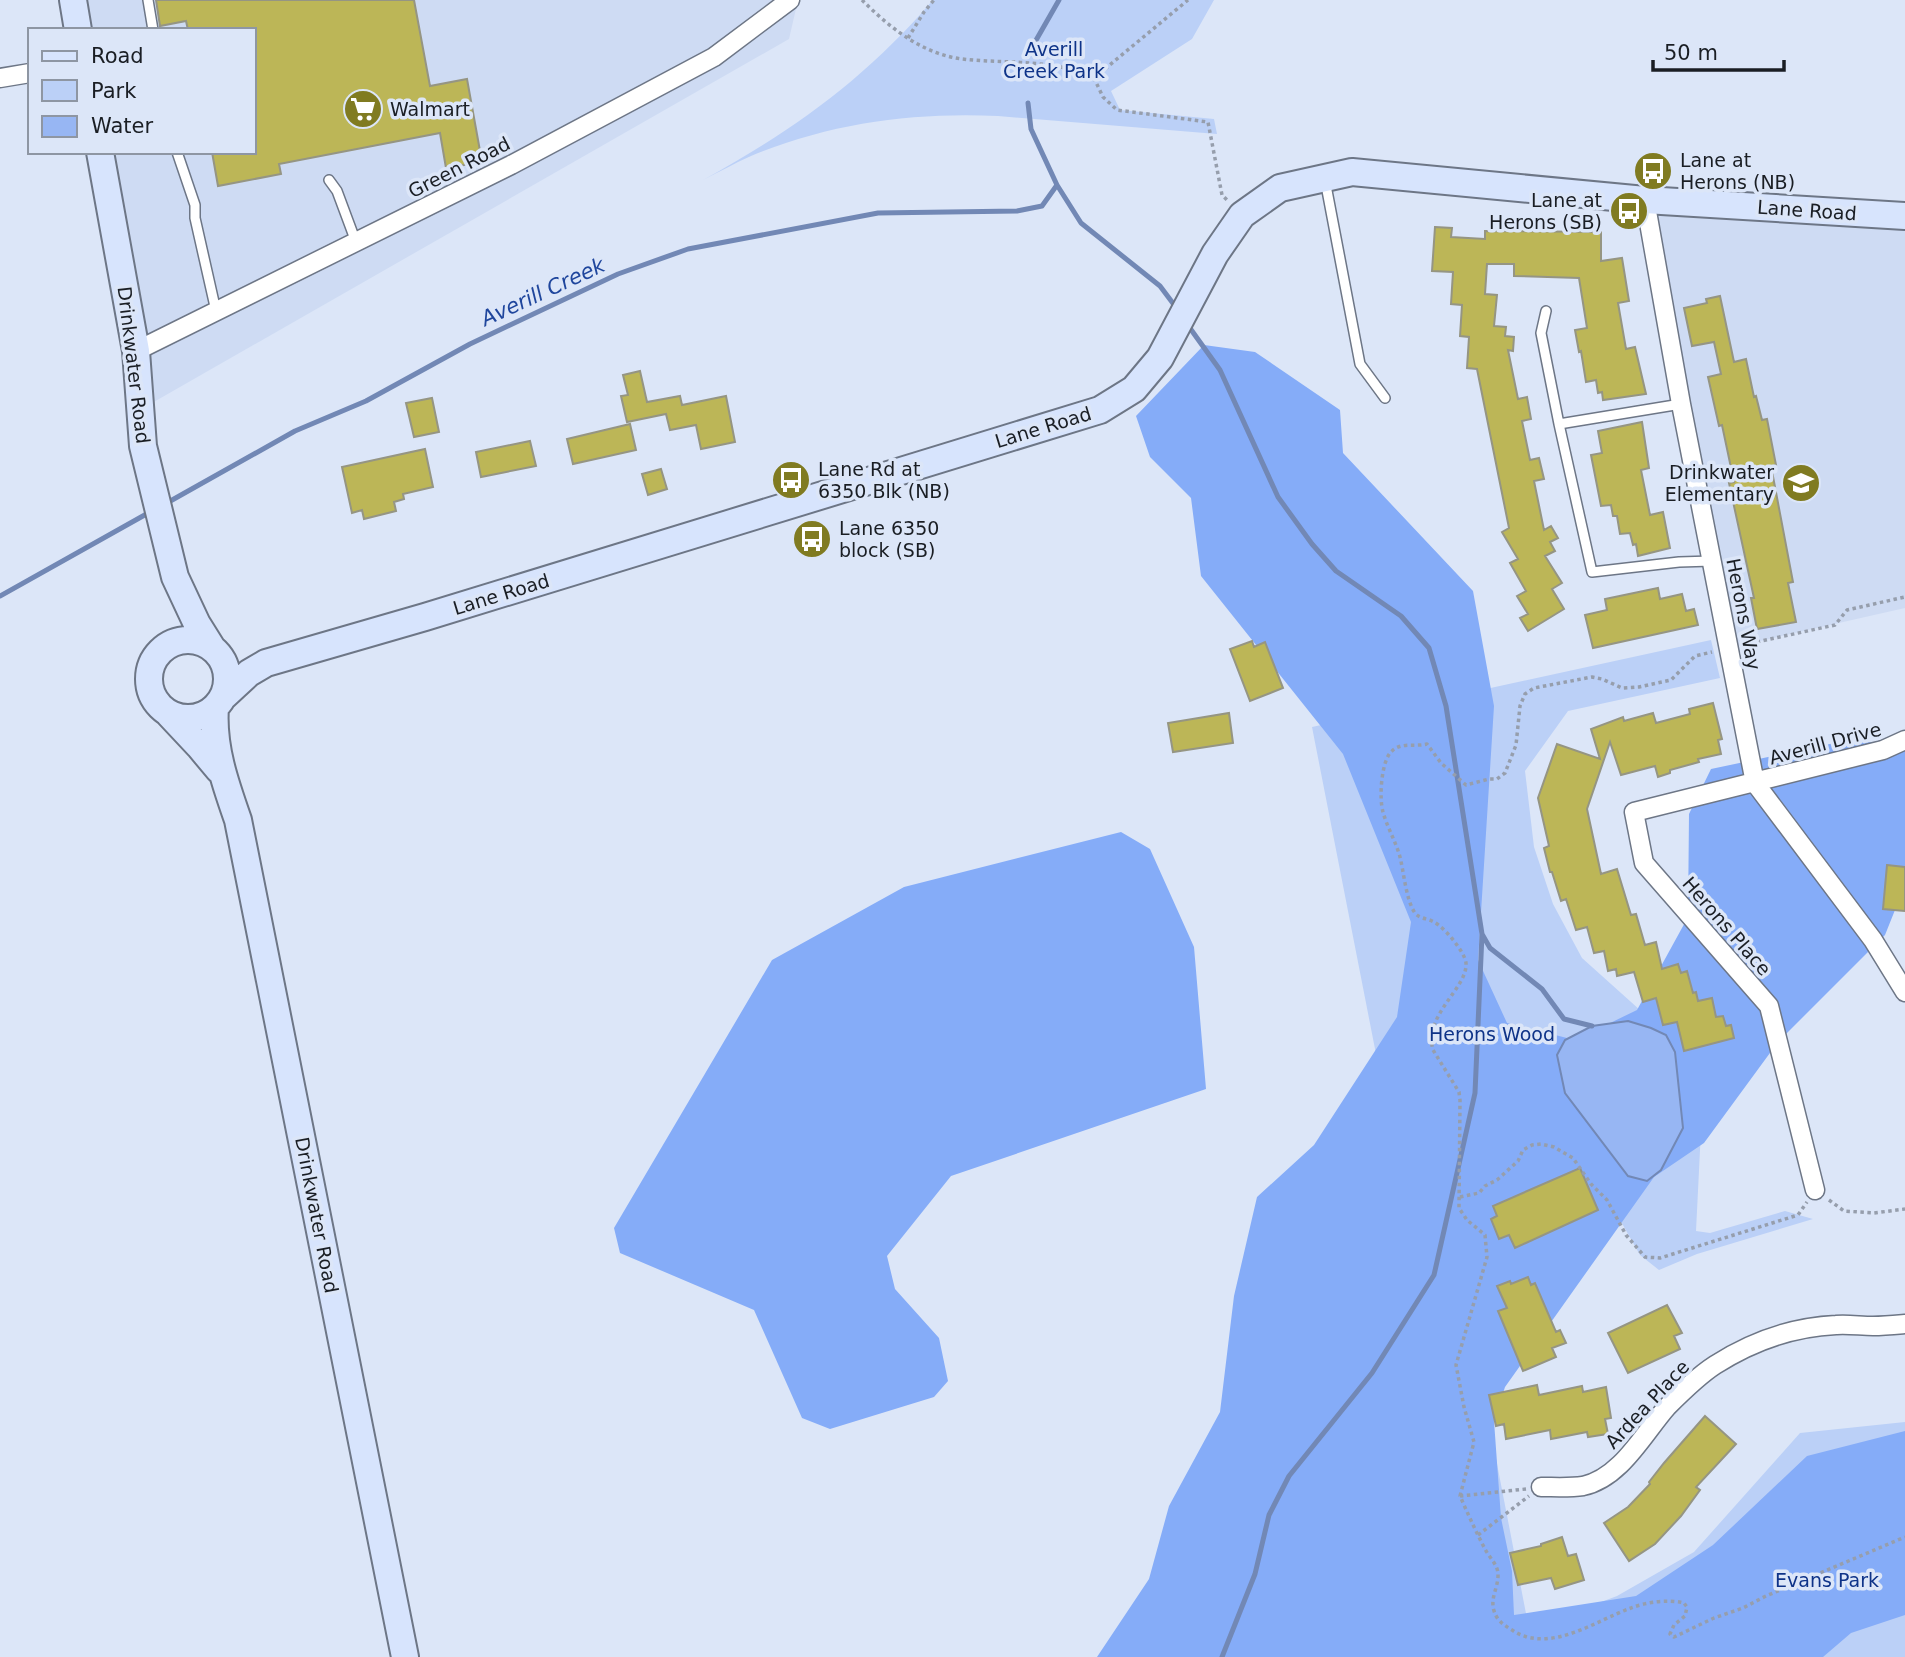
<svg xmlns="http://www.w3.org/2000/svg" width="1905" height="1657" viewBox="0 0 1905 1657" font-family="'DejaVu Sans',sans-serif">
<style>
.built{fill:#cedbf3}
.green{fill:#bbd0f7}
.forest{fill:#85acf8}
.water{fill:#97b6f3;stroke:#7288b5;stroke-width:2}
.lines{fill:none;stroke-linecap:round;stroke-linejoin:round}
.stream{stroke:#7288b5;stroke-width:5}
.building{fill:#bcb657;stroke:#959583;stroke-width:2}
.lane-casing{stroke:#6d7686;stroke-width:12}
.street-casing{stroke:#6d7686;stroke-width:21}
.secondary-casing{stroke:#6d7686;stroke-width:30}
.path{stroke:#969eac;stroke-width:3.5;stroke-dasharray:3.5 3.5;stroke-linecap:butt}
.lane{stroke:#fff;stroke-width:9}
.street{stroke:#fff;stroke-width:18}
.secondary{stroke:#d7e4fd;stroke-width:26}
.labels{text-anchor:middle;stroke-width:7;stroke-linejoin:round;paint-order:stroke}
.park-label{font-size:19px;fill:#0e3388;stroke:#dce6f8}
.poi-label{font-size:19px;fill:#1a1e24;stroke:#dce6f8;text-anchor:start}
.street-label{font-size:19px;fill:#1a1e24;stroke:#dce6f8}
.water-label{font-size:21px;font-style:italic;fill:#1f469d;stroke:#dce6f8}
</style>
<rect width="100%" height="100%" fill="#dce6f8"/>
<path class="built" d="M78,0H798L789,39L152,403L106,152H254V30H83Z
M1645,200L1905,216V608L1729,648Z"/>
<path class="green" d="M933,0H1214L1192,39L1111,91L1120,110L1214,119L1217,134L998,116C914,112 830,123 751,156C735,163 719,172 703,180C794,130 865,79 933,0Z
M1711,640L1720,678L1568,711L1525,771L1534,847L1553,904L1582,958L1660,1028L1702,1110L1696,1231L1710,1233L1785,1211L1813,1219L1697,1254L1659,1270L1640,1255L1586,1160L1473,1340L1529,1629L1617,1596L1694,1552L1800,1433L1905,1422V1657H1494L1312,727Z"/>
<path class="forest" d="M1204,345L1255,352L1340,410L1343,453L1473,591L1494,706L1478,960L1507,1023L1575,1040L1637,1010L1688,917L1689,814L1711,769L1844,741L1905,744V885L1885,935L1778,1042L1704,1143L1654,1177L1505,1387L1494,1421L1501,1518L1512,1571L1514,1615L1636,1596L1713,1545L1807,1456L1905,1431V1615L1851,1633L1823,1657H1097L1149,1579L1169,1506L1220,1412L1234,1296L1257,1197L1314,1145L1397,1017L1411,922L1343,754L1201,576L1191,498L1150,457L1136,416Z
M1121,832L1150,849L1194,947L1206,1089L951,1176L887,1256L895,1289L939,1338L948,1381L934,1397L830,1429L802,1418L754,1310L620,1253L614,1228L772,960L904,887Z"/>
<path class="water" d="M1628,1021L1651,1028L1666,1035L1675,1052L1683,1128L1661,1170L1647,1181L1628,1176L1565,1093L1557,1055L1565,1040L1592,1026Z"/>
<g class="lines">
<path class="stream" d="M1035,42L1059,0
M1028,103L1031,129L1057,185L1081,223L1160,286L1178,310
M1187,324L1220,370L1278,497L1312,544L1336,571L1401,616L1429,648L1446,706L1482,934L1475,1093L1434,1275L1372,1373L1289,1476L1269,1515L1255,1574L1222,1657
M165,504L295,431L366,401L470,344L618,274L688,249L878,213L1017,211L1042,206L1057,185
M0,596L150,512
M1482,934L1490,948L1542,989L1564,1019L1592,1026"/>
</g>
<path class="building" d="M156,0H414L430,86L467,79L482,162L446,168L440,133L279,164L281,174L218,186L212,152H254V30H188L186,21L160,26Z
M1435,227L1452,228L1451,237L1485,239V231L1601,232V261L1622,258L1629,301L1618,303L1626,349L1635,347L1646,394L1603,400L1602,392L1598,393L1596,380L1586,382L1581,351L1579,352L1575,330L1587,328L1579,278L1514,276V264H1487L1485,294L1497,295L1494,326L1506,327L1505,336L1514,337L1513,351L1508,350L1518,399L1527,397L1531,419L1522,421L1530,460L1539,458L1544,479L1534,481L1544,530L1551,526L1558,538L1550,542L1555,551L1545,556L1562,583L1552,589L1564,609L1528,631L1520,618L1528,614L1517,596L1526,591L1510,563L1518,559L1502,532L1509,528L1477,369L1467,368L1469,337L1460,336L1462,305L1451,304L1453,272L1432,271Z
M1720,296L1734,362L1746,359L1754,397L1756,396L1762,420L1767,419L1776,465L1771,466L1793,582L1788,583L1796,622L1757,629L1751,598H1754L1729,483L1734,482L1722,425L1719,426L1708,377L1721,374L1714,342L1692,346L1684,308L1707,303L1706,299Z
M640,371L647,402L680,396L682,405L726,396L735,442L701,449L696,425L670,430L666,414L627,422L621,396L628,395L623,375Z
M432,398L439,432L414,437L406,403Z
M1642,422L1649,468L1641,470L1650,515L1663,512L1670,548L1638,556L1636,544L1633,545L1630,533L1620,534L1617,516H1613L1611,505L1601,506L1591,455L1602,453L1598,431Z
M630,424L636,450L573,464L567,439Z
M530,441L536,466L481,477L476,452Z
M425,449L433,487L403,494L404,499L394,502L396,511L364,519L362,510L352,513L342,467Z
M661,469L667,489L648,495L642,474Z
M1658,588L1660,599L1682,594L1686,611L1694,609L1698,625L1593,648L1585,615L1607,610L1605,599Z
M1252,641L1254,647L1265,642L1283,688L1250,701L1230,649Z
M1713,703L1722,739L1718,740L1721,754L1698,759L1699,762L1670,770V773L1658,777L1655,766L1621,775L1610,742L1587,809L1601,874L1617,869L1631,915L1636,914L1645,945L1656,942L1662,969L1678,964L1681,973L1687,971L1693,993L1696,992L1698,1001L1712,998L1716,1017L1723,1016L1726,1026L1731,1025L1734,1038L1684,1051L1677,1022L1663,1025L1656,998L1643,1002L1634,972L1617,976L1616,969L1608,971L1604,951L1594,953L1587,927L1576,930L1566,899L1561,901L1552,872H1550L1544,848L1549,846L1538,798L1557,744L1600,759L1591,729L1623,717L1624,721L1653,713L1656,723L1690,714L1689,709Z
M1229,713L1233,743L1173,752L1168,723Z
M1887,865L1905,867V911L1883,909Z
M1580,1168L1598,1210L1515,1248L1509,1235L1499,1239L1491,1219L1497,1216L1493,1206Z
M1528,1277L1531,1285L1535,1283L1556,1332L1560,1330L1566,1343L1552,1348L1556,1357L1523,1371L1498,1311L1507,1308L1497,1286L1510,1281L1511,1284Z
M1667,1305L1682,1333L1674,1336L1680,1349L1628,1373L1608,1333Z
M1537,1385L1539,1395L1582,1386L1583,1392L1606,1387L1611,1418L1605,1419L1608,1434L1588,1437L1587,1432L1551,1439L1550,1430L1506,1439L1504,1424L1496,1426L1489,1395Z
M1705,1416L1736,1444L1696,1487L1700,1490L1681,1516L1655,1544L1629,1561L1604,1523L1628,1507L1650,1484L1649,1482L1664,1463Z
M1562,1537L1568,1556L1576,1554L1584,1580L1555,1589L1551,1578L1518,1585L1510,1553L1541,1546V1544Z"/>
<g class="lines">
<defs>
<path id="lane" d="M148,0L153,30
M177,152L195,205V218L216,311
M329,180L337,191L356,242
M1325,180L1360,364L1385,398
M1546,311L1541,333L1559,424L1592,572L1679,562L1712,561
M1559,424L1681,404"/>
<path id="street" d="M0,78L30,73
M1645,200L1681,404L1755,783L1873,940L1905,992
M136,351L511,165L714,57L790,0
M1815,1190L1769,1006L1644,863L1634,812L1883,750L1905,740
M1541,1487C1554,1487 1570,1488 1583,1486C1621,1478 1644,1433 1667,1407C1682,1392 1698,1376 1715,1365C1751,1342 1793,1327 1836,1325C1848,1324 1861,1326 1873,1326C1884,1326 1894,1325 1905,1324"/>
<path id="secondary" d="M73,0L78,30
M100,152L136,351L143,446L175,577L197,624L212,648
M149 679a39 39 0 1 1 78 0a39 39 0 1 1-78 0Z
M222,698L249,673L266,663L425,617L1100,410L1134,389L1160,358L1215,254L1242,215L1280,188L1352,172L1645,200L1905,216
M215,707C212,746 225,783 238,820L405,1657
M169,714L199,746L219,770"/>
</defs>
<use href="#lane" class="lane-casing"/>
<use href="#street" class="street-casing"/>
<use href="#secondary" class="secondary-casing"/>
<path class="path" d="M862,0C889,27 922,54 962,59C997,63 1034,60 1069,69C1077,71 1086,75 1094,78L1103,97L1117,110L1208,122L1222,195L1228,201
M908,38L924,12L934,0
M1094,78L1188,0
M1743,645L1835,625L1847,610L1905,597
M1460,1197L1479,1193L1485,1186L1497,1180L1518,1161L1523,1150L1532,1145L1541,1144L1554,1147L1573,1158L1591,1184L1607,1200L1626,1235L1645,1257L1660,1258L1798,1215L1807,1202
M1829,1200L1844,1211L1874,1213L1905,1209
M1526,1489L1460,1496C1468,1514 1476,1532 1485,1549C1489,1557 1497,1564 1498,1573C1499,1590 1486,1601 1498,1619C1503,1625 1509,1628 1515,1632C1552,1653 1597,1620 1631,1608C1646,1602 1669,1599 1684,1603L1687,1607L1685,1616L1674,1625L1670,1634L1674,1637L1714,1618L1743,1608L1766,1596L1905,1537
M1460,1496L1474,1442L1464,1407L1456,1365L1487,1257L1485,1235L1467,1220L1459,1208L1460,1100L1459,1092L1433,1050C1423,1015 1468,988 1466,963C1465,952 1444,927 1434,922C1427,918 1420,919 1415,913C1406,900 1404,873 1400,857C1396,842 1387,827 1383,812C1379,799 1381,760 1392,751C1401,742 1415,747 1427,744L1441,763L1466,785L1489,779H1497L1505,773L1516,745L1520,706L1525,694L1534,688L1592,677L1602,679L1622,688L1639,687L1671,680L1695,656L1712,652
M1478,1535L1529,1496"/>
<use href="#lane" class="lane"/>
<use href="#street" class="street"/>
<use href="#secondary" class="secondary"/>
</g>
<defs>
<symbol id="supermarket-disc" viewBox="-11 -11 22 22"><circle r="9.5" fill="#807b21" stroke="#dce6f8"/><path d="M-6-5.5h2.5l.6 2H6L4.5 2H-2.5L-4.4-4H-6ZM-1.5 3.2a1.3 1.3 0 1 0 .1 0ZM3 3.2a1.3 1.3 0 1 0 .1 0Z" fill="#fff"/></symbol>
<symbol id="bus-disc" viewBox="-11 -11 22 22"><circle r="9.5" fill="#807b21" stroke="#dce6f8"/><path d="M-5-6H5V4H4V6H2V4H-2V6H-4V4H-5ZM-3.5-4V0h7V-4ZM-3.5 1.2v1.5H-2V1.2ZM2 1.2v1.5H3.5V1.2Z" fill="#fff"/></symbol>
<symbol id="school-disc" viewBox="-11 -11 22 22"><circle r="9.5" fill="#807b21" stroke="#dce6f8"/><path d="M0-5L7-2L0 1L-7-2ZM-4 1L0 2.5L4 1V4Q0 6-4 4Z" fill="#fff"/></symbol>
</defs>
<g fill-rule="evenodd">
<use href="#supermarket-disc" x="341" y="87" width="44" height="44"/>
<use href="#bus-disc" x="1631" y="149" width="44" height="44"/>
<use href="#bus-disc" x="1607" y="189" width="44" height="44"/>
<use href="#bus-disc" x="769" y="458" width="44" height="44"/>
<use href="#school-disc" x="1779" y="461" width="44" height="44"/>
<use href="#bus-disc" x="790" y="517" width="44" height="44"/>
</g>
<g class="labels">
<g class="park-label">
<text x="1054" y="56">Averill<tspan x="1054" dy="22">Creek Park</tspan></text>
<text x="1492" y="1041">Herons Wood</text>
<text x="1827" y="1587">Evans Park</text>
</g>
<g class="poi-label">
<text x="390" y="116">Walmart</text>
<text x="1680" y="167">Lane at<tspan x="1680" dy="22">Herons (NB)</tspan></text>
<text x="1602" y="207" text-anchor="end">Lane at<tspan x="1602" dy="22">Herons (SB)</tspan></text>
<text x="818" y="476">Lane Rd at<tspan x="818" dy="22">6350 Blk (NB)</tspan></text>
<text x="1774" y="479" text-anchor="end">Drinkwater<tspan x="1774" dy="22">Elementary</tspan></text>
<text x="839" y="535">Lane 6350<tspan x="839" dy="22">block (SB)</tspan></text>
</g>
<g class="street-label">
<text transform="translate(459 167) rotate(-27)" y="7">Green Road</text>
<text transform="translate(1807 210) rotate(4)" y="7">Lane Road</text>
<text transform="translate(134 365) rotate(83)" y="7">Drinkwater Road</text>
<text transform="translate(1043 427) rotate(-17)" y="7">Lane Road</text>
<text transform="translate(501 594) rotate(-17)" y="7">Lane Road</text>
<text transform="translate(1744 614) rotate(79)" y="7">Herons Way</text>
<text transform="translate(1825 743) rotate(-15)" y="7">Averill Drive</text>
<text transform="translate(1727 926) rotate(49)" y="7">Herons Place</text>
<text transform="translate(317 1215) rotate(79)" y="7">Drinkwater Road</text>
<text transform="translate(1647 1404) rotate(-47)" y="7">Ardea Place</text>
</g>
<g class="water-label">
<text transform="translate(543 292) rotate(-25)" y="7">Averill Creek</text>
</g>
</g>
<rect x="28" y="28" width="228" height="126" fill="#dce6f8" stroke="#8e96a3" stroke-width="2"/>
<rect x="42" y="51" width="35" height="10" fill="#d7e4fd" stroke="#8e96a3" stroke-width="2"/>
<text x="91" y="63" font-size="21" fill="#1a1e24">Road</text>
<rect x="42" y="80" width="35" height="21" fill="#bbd0f7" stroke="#8e96a3" stroke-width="2"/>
<text x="91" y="98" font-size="21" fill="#1a1e24">Park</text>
<rect x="42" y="116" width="35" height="21" fill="#97b6f3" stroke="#8e96a3" stroke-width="2"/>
<text x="91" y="133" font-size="21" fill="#1a1e24">Water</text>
<path d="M1653 60v10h131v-10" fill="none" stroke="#1a1e24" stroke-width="3.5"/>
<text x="1664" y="60" font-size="21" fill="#1a1e24" stroke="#dce6f8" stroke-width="5" paint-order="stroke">50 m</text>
</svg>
